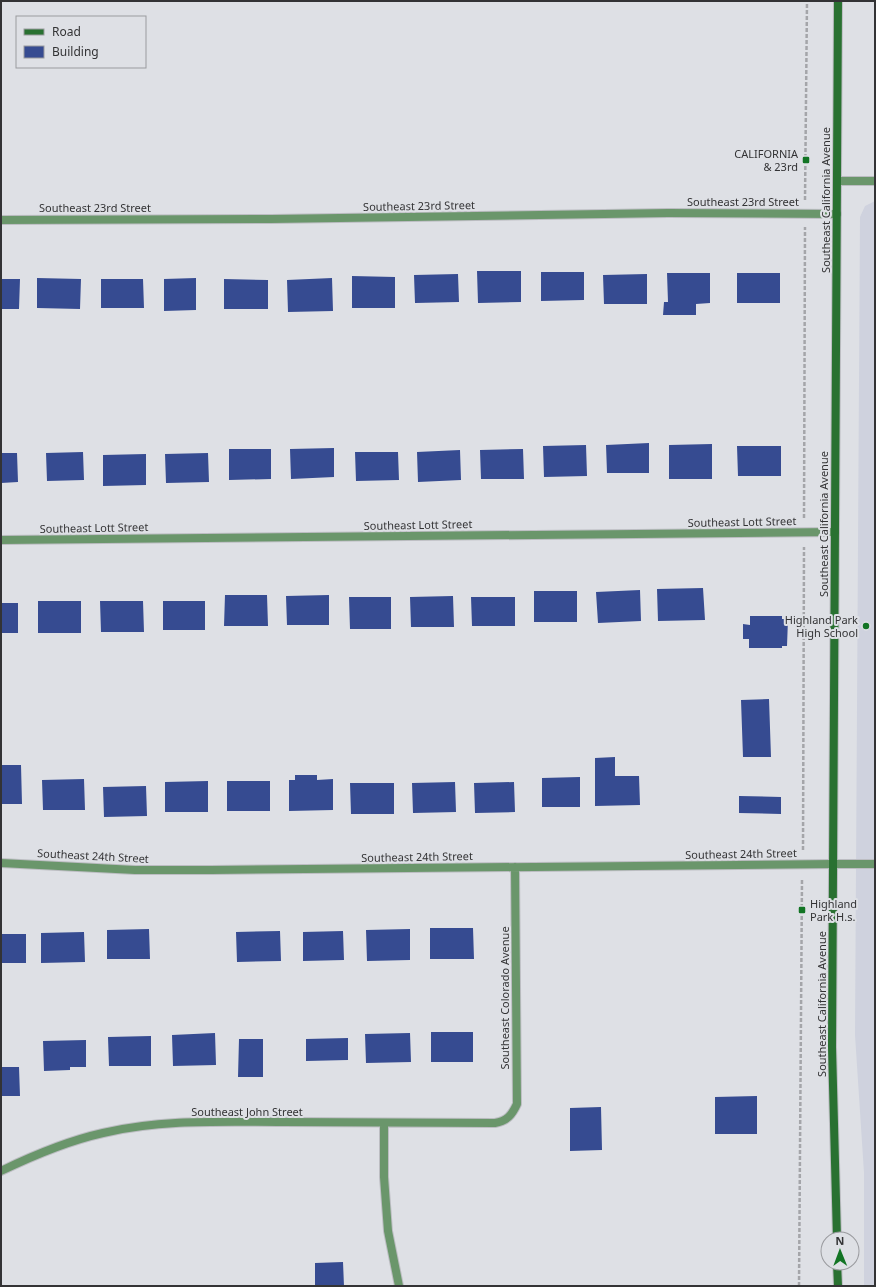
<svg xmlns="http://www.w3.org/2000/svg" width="876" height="1287" viewBox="0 0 876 1287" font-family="'Noto Sans',sans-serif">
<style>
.built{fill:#cfd2de}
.building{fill:#364b91}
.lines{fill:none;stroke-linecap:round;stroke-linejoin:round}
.service-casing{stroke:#bcbdc2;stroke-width:10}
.minor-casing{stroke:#bcbdc2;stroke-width:10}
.secondary-casing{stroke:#bcbdc2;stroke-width:10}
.path{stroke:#a4a5a9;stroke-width:2.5;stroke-dasharray:4 2;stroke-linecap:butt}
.service{stroke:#6a966b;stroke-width:8}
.minor{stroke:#6a966b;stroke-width:8}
.secondary{stroke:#297131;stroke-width:8}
.poi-dot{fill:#127424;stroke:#dee0e5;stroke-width:1.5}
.labels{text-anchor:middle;stroke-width:4;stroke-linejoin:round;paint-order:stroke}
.poi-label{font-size:11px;fill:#333335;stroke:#dee0e5;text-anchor:end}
.street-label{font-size:11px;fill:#333335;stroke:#dee0e5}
</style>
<rect width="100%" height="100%" fill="#dee0e5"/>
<path class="built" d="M875,201V1286H864V1173L855,1035L860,217L865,206Z"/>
<path class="building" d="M477,271H521V302L478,303Z
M541,272H584V300L541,301Z
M667,273H710V303L696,304V315H663L664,302H668Z
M737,273H780V303H737Z
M458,274L459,302L415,303L414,275Z
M647,274V304H604L603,275Z
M352,276L395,277V308H352Z
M37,278L81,279L80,309L37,308Z
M196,278V310L164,311V279Z
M332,278L333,311L288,312L287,280Z
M1,279H20L19,309H1Z
M101,279H143L144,308H101Z
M224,279L268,280V309H224Z
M649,443V473H607L606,445Z
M712,444V479H669V445Z
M586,445L587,476L544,477L543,446Z
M737,446H781V476H738Z
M334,448V477L291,479L290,449Z
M229,449H271V479L229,480Z
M523,449L524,479H481L480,450Z
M460,450L461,480L418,482L417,452Z
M83,452L84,480L47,481L46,453Z
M355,452H398L399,480L356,481Z
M1,453H17L18,482L1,483Z
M208,453L209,482L166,483L165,454Z
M146,454V485L103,486V455Z
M703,588L705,620L658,621L657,589Z
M640,590L641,621L598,623L596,592Z
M534,591H577V622H534Z
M225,595H267L268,626H224Z
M329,595V625H287L286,596Z
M453,596L454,627H411L410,597Z
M349,597H391V629H350Z
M471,597H515V626H472Z
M38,601H81V633H38Z
M100,601H143L144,632H101Z
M163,601H205V630H163Z
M1,603H18V633H1Z
M750,616H782V619H788L787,646H782V648H749V639H743V624L750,625Z
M769,699L771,757H743L741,700Z
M615,757V776H639L640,805L595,806V758Z
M1,765H21L22,804H1Z
M295,775H317V780L333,779V810L289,811V780H295Z
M580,777V807H542V778Z
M84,779L85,810H43L42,780Z
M208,781V812H165V782Z
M227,781H270V811H227Z
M455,782L456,812L413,813L412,783Z
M514,782L515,812L475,813L474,783Z
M350,783H394V814H351Z
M146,786L147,816L104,817L103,787Z
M739,796L781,797V814L739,813Z
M430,928H473L474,959H430Z
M149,929L150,959H107V930Z
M410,929V960L367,961L366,930Z
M280,931L281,961L237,962L236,932Z
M343,931L344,960L303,961V932Z
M84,932L85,962L41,963V933Z
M1,934H26V963H1Z
M431,1032H473V1062H431Z
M215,1033L216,1065L173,1066L172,1035Z
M410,1033L411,1062L366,1063L365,1034Z
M151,1036V1066H109L108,1037Z
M348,1038V1060L306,1061V1039Z
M239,1039H263V1077H238Z
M86,1040V1067H70V1070L44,1071L43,1041Z
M1,1067H19L20,1096H1Z
M757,1096V1134H715V1097Z
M601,1107L602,1150L570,1151V1108Z
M343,1262L344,1286H315V1263Z"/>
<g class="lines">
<defs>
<path id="service" d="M833,864H875"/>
<path id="minor" d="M837,181H875
M1,220L271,219L668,213L837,214
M1,540L835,532
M1,863L135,870H211L833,864
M384,1123V1177L388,1231L399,1286
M1,1171C34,1155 67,1141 103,1133C162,1119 223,1122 283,1122C354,1123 425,1123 495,1123C507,1121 512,1115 517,1104L515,867"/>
<path id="secondary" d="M837,1239L832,1047L838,1
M837,1263L838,1286"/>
</defs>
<use href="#service" class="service-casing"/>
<use href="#minor" class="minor-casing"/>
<use href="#secondary" class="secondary-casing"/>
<path class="path" d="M805,200L807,1
M804,518L805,227
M803,850L804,547
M799,1286L802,879"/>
<use href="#service" class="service"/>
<use href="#minor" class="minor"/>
<use href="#secondary" class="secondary"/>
</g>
<g class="poi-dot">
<rect x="802" y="156" width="8" height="8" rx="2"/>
<circle cx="866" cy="626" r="4"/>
<rect x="798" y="906" width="8" height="8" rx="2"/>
</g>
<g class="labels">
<g class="poi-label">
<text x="798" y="158">CALIFORNIA<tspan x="798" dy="13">&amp; 23rd</tspan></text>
<text x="858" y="624">Highland Park<tspan x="858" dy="13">High School</tspan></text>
<text x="810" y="908" text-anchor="start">Highland<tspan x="810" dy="13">Park H.s.</tspan></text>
</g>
<g class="street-label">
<text transform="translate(826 200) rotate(-90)" y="4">Southeast California Avenue</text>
<text x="743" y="206">Southeast 23rd Street</text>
<text transform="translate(419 206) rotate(-1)" y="4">Southeast 23rd Street</text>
<text x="95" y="212">Southeast 23rd Street</text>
<text transform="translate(742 522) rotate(-1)" y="4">Southeast Lott Street</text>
<text transform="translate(824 524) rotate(-90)" y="4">Southeast California Avenue</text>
<text transform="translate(418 525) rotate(-1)" y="4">Southeast Lott Street</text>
<text transform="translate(94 528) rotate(-1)" y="4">Southeast Lott Street</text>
<text transform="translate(741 854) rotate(-1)" y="4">Southeast 24th Street</text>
<text transform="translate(93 856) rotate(3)" y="4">Southeast 24th Street</text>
<text transform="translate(417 857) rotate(-1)" y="4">Southeast 24th Street</text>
<text transform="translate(505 998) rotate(-90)" y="4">Southeast Colorado Avenue</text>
<text transform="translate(822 1004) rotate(-90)" y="4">Southeast California Avenue</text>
<text x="247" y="1116">Southeast John Street</text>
</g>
</g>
<rect width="876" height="1287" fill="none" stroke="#333335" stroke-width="4"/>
<rect x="16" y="16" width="130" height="52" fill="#dee0e5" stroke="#9a9b9f"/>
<rect x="24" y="29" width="20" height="6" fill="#297131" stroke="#9a9b9f"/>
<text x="52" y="36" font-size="12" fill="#333335">Road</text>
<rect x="24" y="46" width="20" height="12" fill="#364b91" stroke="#9a9b9f"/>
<text x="52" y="56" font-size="12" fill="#333335">Building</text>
<g transform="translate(840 1251) rotate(359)"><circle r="19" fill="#dee0e5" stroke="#9a9b9f"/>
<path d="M0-3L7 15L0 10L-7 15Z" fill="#127424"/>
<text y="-6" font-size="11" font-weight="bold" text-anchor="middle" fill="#333335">N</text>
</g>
</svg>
